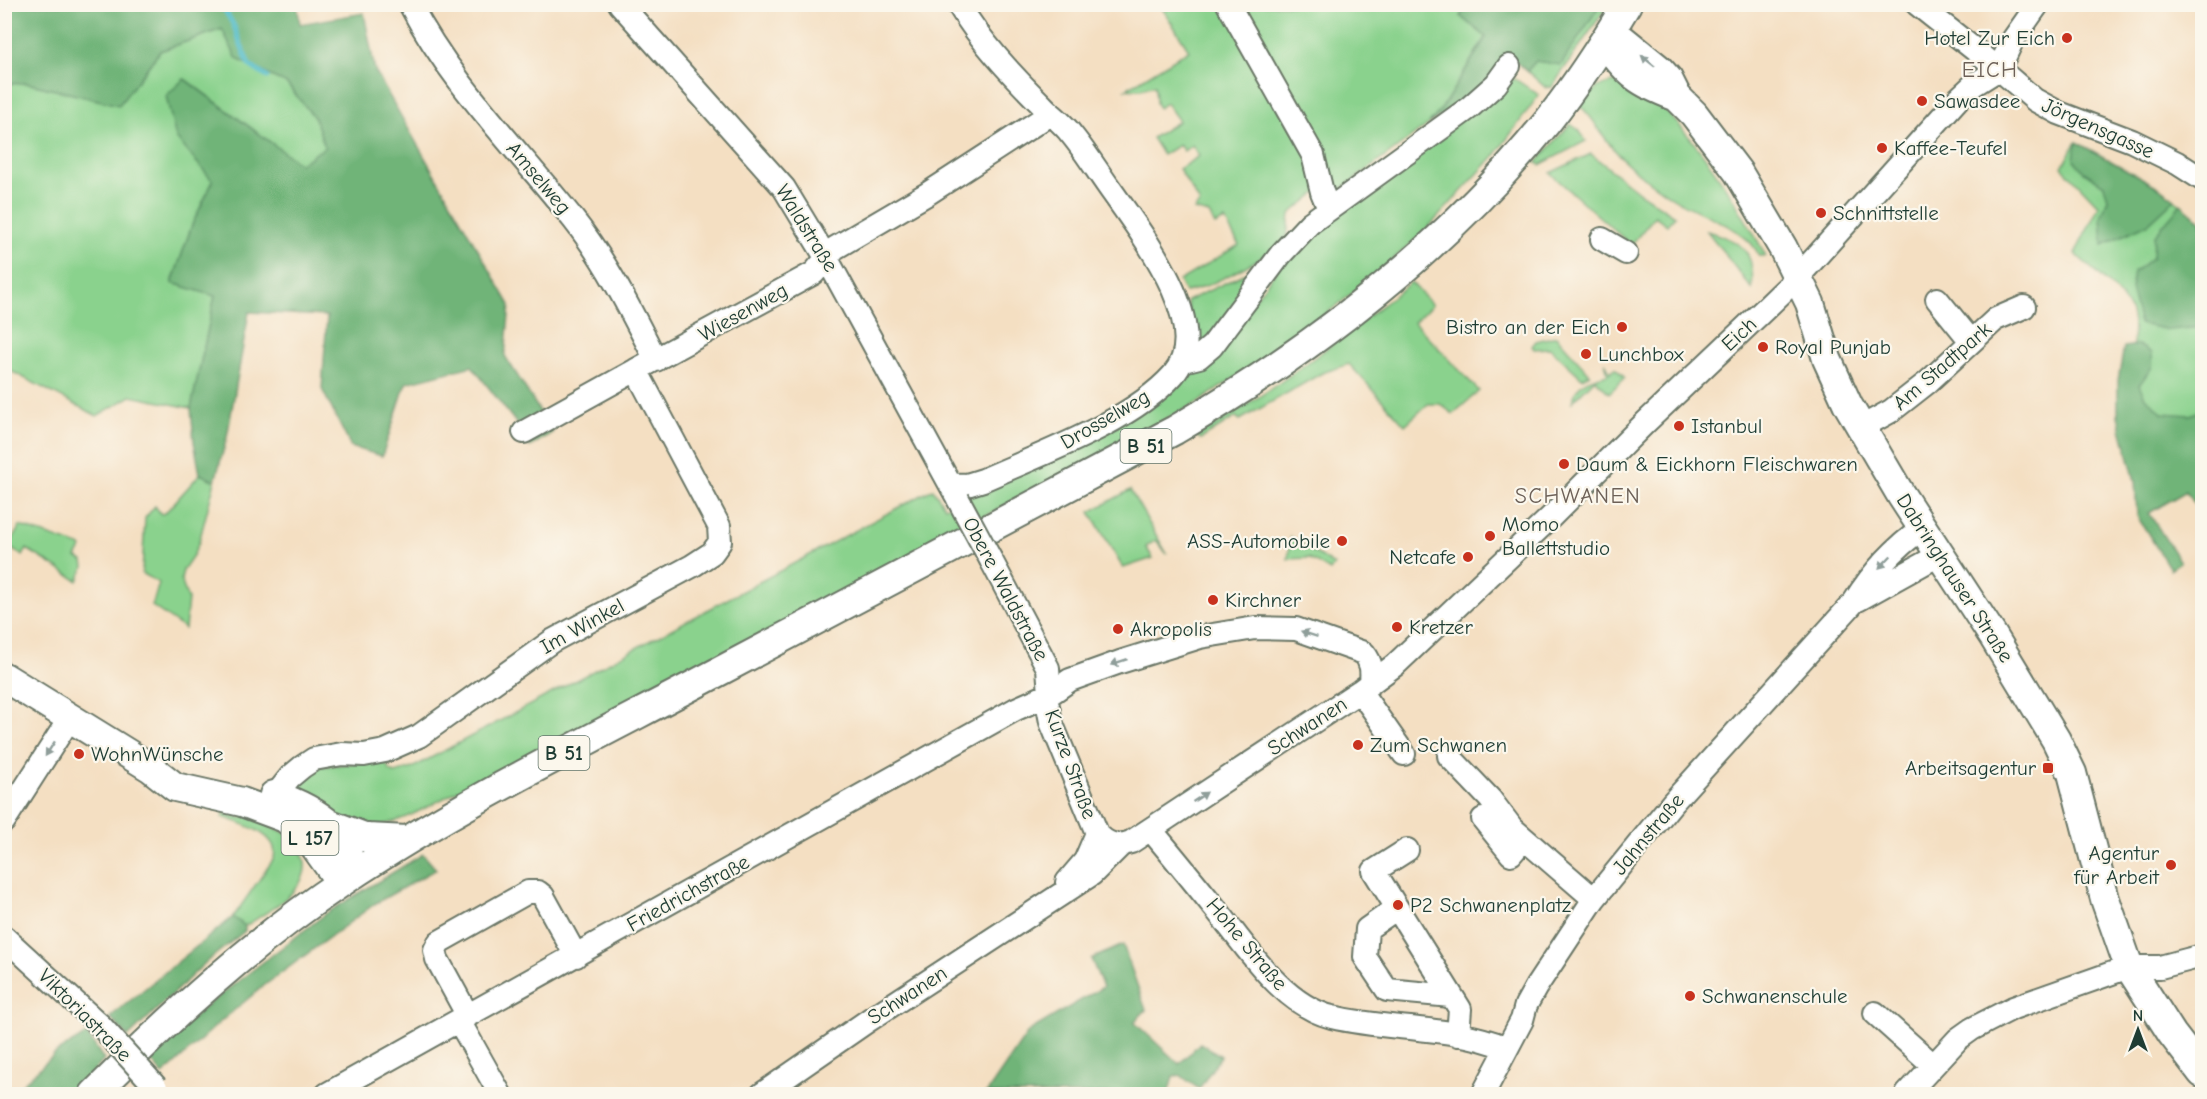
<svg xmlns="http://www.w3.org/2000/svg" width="2207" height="1099" viewBox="0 0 2207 1099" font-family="'Comic Neue',sans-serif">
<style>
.green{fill:#8ad28d;stroke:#548860;stroke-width:1.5}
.forest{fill:#6fb478;stroke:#477856;stroke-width:1.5}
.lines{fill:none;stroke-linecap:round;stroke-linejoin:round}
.stream{stroke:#4fbcc8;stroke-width:5}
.minor-casing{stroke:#6a7666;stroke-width:26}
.major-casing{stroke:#6a7666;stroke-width:32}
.minor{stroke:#fff;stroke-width:22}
.major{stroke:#fff;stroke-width:28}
.minor-bridge-casing{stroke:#6a7666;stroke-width:26;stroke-linecap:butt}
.minor-bridge{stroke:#fff;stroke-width:22}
.oneway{fill:#8f9e9a}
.poi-dot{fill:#c8321e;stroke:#fbf7ec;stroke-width:2}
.labels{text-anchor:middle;stroke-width:4.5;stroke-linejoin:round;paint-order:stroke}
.shield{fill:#fbf7ec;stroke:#61756b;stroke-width:1.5}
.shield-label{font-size:20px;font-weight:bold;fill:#1f3d34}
.poi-label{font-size:21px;fill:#1f3d34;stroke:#fbf7ec;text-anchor:start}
.street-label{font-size:21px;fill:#1f3d34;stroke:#fbf7ec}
.neighbourhood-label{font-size:22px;letter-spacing:1.5px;fill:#6d6158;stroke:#fbf7ec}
</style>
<rect width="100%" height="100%" fill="#fbf7ec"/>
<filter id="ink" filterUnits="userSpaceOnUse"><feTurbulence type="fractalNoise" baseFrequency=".0167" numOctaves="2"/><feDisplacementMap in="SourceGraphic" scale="12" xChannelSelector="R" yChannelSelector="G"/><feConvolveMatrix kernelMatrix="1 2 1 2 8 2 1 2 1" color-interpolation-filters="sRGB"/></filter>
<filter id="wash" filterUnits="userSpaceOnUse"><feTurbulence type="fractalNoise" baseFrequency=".008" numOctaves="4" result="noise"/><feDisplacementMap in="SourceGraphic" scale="24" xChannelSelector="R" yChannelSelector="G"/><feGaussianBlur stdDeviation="1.35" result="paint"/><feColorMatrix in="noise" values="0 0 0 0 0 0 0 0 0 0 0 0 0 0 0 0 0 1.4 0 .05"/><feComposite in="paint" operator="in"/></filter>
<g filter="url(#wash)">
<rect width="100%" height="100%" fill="#f4dfc2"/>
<path class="green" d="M1160,5H1470L1460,16L1486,36L1442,108L1429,124L1332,196L1316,193L1290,214C1289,221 1289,232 1286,237C1275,254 1205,290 1185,292L1179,281L1239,245L1225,220L1215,225L1209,214L1194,210L1200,203L1179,169L1199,156L1192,145L1184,151L1179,145L1163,155L1152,138L1179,121L1166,103L1159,108L1156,103L1155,85L1141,89H1126L1189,50Z
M1600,5H1608L1551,88L1547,86L1546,88L1527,71L1536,61L1561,64Z
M222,29L237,59L287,84L315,118L325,147L300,164L185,79L176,138L213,181L192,225L172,283L215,296L191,408L131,396L97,416L5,368L4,84L26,83L119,105L160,51Z
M1515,79L1539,95L1496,154L1424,232L1371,279L1301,333L1197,403L749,642C651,687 558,741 461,789C437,801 400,825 373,826C344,826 320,804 297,789V784L316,767L384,760L390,771L395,773L412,768L933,489L945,507L1107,432L1196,368L1198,369L1224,341L1286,257L1364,189L1507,81Z
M1622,81C1632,87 1644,92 1653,100C1697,136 1739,206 1766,256H1759C1748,227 1697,214 1673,198C1651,183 1630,169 1613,148C1601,135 1593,116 1579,105C1591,89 1602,82 1622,81Z
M1570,124L1579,130L1586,141L1540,165L1536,163Z
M2076,142L2158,187L2202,222V516L2186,491L2149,513L2132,360C2133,345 2135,328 2131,313C2126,298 2088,265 2075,254L2099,206L2062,167Z
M1591,154L1640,193L1675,216L1667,225L1655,216L1631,245L1550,173Z
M1707,231C1742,242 1756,250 1752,289Z
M1263,265L1197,355L1187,301Z
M1411,282L1432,305L1414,322L1479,391L1453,414L1440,404H1428L1405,425L1349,364L1322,373L1240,420L1236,417L1201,439L1196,436C1273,392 1342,338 1411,282Z
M1556,336L1590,374L1582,378L1550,348L1534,349L1532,346L1536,341Z
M1605,362L1610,372L1615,368L1625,378L1609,393L1595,379L1572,402C1577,381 1589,379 1608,374Z
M200,474L215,481L199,542L194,554L183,570L181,580L188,599L185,629L152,606L159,583L142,573L145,518L155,506L161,514L165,513Z
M1130,490L1167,554L1156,540L1146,547L1153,558L1123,568L1090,512Z
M20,526L82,547L76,557L83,561L84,567L78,581L27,549L23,556L8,547Z
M1291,537L1334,565L1330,571L1309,558L1288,559Z
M224,813L242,818L246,815C259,822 277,827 288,835C292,838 295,843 297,846C326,881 271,910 245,926L233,917L273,860C284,835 240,823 222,817Z"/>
<path class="forest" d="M5,5H297L300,24L364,13L375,71L510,305L505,356L553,432L530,447L523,432L472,366L406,383L382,456L351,447L322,389L327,316L249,312L227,437L215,481L200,474L194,442L191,408L215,296L172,283L192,225L213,181L176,138L166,96L184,79L300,164L325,147L315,118L287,84L237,59L222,29L160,51L119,105L26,83L5,84Z
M1470,5H1600L1561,65L1536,61L1527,71L1508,56L1495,77L1429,124L1442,108L1486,37L1460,16Z
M2076,142L2158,187L2175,199L2149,223L2103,245L2101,217L2108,199L2104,185L2084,172L2074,160Z
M2181,204L2202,222V327L2169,330L2140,324L2131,289L2134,272L2153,257L2154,236Z
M2138,345L2152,353V367L2139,385L2145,397L2163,413L2190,415L2202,410V516L2186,491L2149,513L2180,562L2170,569L2137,516L2135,481L2118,416V380L2124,347Z
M423,854L436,869L376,903L261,988L220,1022L163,1075L149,1058L206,1006L328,912Z
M233,917L245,926V931L205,963L128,1037L110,1017Z
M1123,945L1146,1010L1134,1022L1179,1064L1200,1043L1221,1056L1199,1089L1180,1075L1173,1077L1168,1094H986L1029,1031L1103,987L1091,959Z
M87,1034L104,1060L73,1094H12L57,1052Z"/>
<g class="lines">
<path class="stream" d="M221,4L233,24L249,65L267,77
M4,20L13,4"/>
</g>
</g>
<g filter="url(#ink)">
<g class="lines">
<defs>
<path id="minor" d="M410,4C452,85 517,148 573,219C607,262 631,311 656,360
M620,4L784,188L827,259L956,495
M1228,4L1313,155L1322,192L1329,209
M1917,4L1999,69L2035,100L2059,113L2132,141L2177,163L2202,179
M1602,239L1626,253
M1937,299L1971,341
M1183,361L1199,357L1212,346L1281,254L1310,223L1469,108L1496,84L1509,66
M1860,428L1891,411L1928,382L1996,319L2024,307
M524,432L636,370
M950,484L967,485L983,480C1041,454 1131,422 1173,375C1215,328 1141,233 1113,193C1099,174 1086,152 1071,134C1063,123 1051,115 1042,105C1011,74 981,42 958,4
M991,560L1048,668L1050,694L1047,701L1051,722L1097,833C1107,845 1117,847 1131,842L1360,691L1395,665L1552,516L1646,422L1766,308L1798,277L1958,99L1972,86L1999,69L2012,41L2038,4
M1858,600L1939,555
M1360,691L1404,754
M1449,756L1490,799L1512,828L1594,899
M266,807L290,777L302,767L314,759L342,754L364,755L385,751L419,736L552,641L692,566L712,553L720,542L719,526L636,370L814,273L835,248L927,194L1050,114
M1483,819L1511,854L1524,839
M4,821L70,718
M1151,830C1173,856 1194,882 1215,908C1246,946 1282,1005 1332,1017C1390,1031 1452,1025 1507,1048
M1407,850L1374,871L1460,1009L1458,1035
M1067,882L1085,861L1097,833
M1397,908L1367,929L1365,957L1387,990L1451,996
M4,937L101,1026
M1875,1013L1933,1065
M468,1016L437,959L435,950L439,942L528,892H538L543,896L576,956
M459,1021L500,1094
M327,1094L1016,709L1050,694L1070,680L1120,662L1200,637L1255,628L1296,629L1364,653C1372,663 1372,671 1371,683
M762,1094L869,1020L1092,874L1121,845
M1483,1094L1522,1020L1526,1005L1536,987L1594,899L1673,802L1854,602C1872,573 1894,548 1922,529
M1907,1094L1958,1039L1972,1029L2013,1008L2129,967H2160L2202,956"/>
<path id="major" d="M1611,30L1659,69L1668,79L1677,97L1694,114L1738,172L1783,248L1810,303L1827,359L1848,405L1901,495L1993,636L2056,740L2072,773L2105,899L2129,967L2172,1034L2202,1073
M1604,42C1630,75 1637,82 1677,97
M4,677L151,768L175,787L242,802L285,818L308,837L341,883
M274,795C310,807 369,837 341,883
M330,824L367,838L407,840
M94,1094C171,1017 251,943 342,882C463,801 594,738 722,670C873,590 1024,510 1175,430C1314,349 1447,247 1548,121C1577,84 1603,44 1627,4"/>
</defs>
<use href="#minor" class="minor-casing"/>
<use href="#major" class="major-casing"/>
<use href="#minor" class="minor"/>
<use href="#major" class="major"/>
<defs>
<path id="minor-bridge" d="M958,499L991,560
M101,1026L156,1087"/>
</defs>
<use href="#minor-bridge" class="minor-bridge-casing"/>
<use href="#minor-bridge" class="minor-bridge"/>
</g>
<defs><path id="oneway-solid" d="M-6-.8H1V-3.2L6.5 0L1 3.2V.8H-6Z" transform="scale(1.5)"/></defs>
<g class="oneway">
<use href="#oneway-solid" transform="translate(1648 61) rotate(-141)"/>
<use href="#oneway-solid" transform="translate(1885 562) rotate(134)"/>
<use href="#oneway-solid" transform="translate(1309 634) rotate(-161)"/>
<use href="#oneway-solid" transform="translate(1119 662) rotate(161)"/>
<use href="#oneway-solid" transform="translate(50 749) rotate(123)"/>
<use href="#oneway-solid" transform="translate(1200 797) rotate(-34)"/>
</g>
</g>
<g class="poi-dot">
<circle cx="2067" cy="38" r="6"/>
<circle cx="1922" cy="101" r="6"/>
<circle cx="1882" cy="148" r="6"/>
<circle cx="1821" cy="213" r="6"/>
<circle cx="1622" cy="327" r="6"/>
<circle cx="1763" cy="347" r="6"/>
<circle cx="1586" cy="354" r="6"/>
<circle cx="1679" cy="426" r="6"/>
<circle cx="1564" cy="464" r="6"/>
<circle cx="1490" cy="536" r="6"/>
<circle cx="1342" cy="541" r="6"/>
<circle cx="1468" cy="557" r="6"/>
<circle cx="1213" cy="600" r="6"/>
<circle cx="1397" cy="627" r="6"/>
<circle cx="1118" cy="629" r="6"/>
<circle cx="1358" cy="745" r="6"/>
<circle cx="79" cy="754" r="6"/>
<rect x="2042" y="762" width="12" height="12" rx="3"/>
<circle cx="2171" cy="865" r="6"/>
<circle cx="1398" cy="905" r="6"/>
<circle cx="1690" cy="996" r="6"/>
</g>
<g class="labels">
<g class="shield">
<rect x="1120.5" y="429" width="51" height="34" rx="4.5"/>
<rect x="538.5" y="736" width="51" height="34" rx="4.5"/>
<rect x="281.5" y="821" width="57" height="34" rx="4.5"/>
</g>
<g class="shield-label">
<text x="1146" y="453">B 51</text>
<text x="564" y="760">B 51</text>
<text x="310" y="845">L 157</text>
</g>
<g class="poi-label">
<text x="2055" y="45" text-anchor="end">Hotel Zur Eich</text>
<text x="1934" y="108">Sawasdee</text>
<text x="1894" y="155">Kaffee-Teufel</text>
<text x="1833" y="220">Schnittstelle</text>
<text x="1610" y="334" text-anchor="end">Bistro an der Eich</text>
<text x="1775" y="354">Royal Punjab</text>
<text x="1598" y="361">Lunchbox</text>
<text x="1691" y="433">Istanbul</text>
<text x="1576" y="471">Daum &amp; Eickhorn Fleischwaren</text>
<text x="1502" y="531">Momo<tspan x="1502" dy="24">Ballettstudio</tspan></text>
<text x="1330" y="548" text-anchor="end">ASS-Automobile</text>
<text x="1456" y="564" text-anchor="end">Netcafe</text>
<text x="1225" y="607">Kirchner</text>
<text x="1409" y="634">Kretzer</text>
<text x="1130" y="636">Akropolis</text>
<text x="1370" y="752">Zum Schwanen</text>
<text x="91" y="761">WohnWünsche</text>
<text x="2036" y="775" text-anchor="end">Arbeitsagentur</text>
<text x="2159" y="860" text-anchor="end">Agentur<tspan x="2159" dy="24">für Arbeit</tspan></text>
<text x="1410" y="912">P2 Schwanenplatz</text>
<text x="1702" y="1003">Schwanenschule</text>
</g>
<g class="street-label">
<text transform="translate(2098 128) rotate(24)" y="7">Jörgensgasse</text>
<text transform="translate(539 178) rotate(50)" y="7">Amselweg</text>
<text transform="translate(807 228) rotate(58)" y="7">Waldstraße</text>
<text transform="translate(743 312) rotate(-29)" y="7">Wiesenweg</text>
<text transform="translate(1739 334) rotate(-43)" y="7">Eich</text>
<text transform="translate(1942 366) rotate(-41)" y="7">Am Stadtpark</text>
<text transform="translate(1105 419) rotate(-30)" y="7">Drosselweg</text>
<text transform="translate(1955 578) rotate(57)" y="7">Dabringhauser Straße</text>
<text transform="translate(1006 589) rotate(62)" y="7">Obere Waldstraße</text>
<text transform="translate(582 626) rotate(-29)" y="7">Im Winkel</text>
<text transform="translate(1307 726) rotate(-33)" y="7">Schwanen</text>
<text transform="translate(1071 764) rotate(70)" y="7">Kurze Straße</text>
<text transform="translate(1648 834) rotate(-50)" y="7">Jahnstraße</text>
<text transform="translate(688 893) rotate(-29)" y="7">Friedrichstraße</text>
<text transform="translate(1247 944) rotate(50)" y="7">Hohe Straße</text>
<text transform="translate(907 995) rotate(-33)" y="7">Schwanen</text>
<text transform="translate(85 1015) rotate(45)" y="7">Viktoriastraße</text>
</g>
<g class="neighbourhood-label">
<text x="1990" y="77">EICH</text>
<text x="1578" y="503">SCHWANEN</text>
</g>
</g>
<rect width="2207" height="1099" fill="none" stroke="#fbf7ec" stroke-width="24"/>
<g transform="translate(2138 1030)" stroke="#fbf7ec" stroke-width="4.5" paint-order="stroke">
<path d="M0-4.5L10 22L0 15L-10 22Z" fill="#1f3d34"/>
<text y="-9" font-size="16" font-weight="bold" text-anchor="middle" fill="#1f3d34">N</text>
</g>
</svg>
